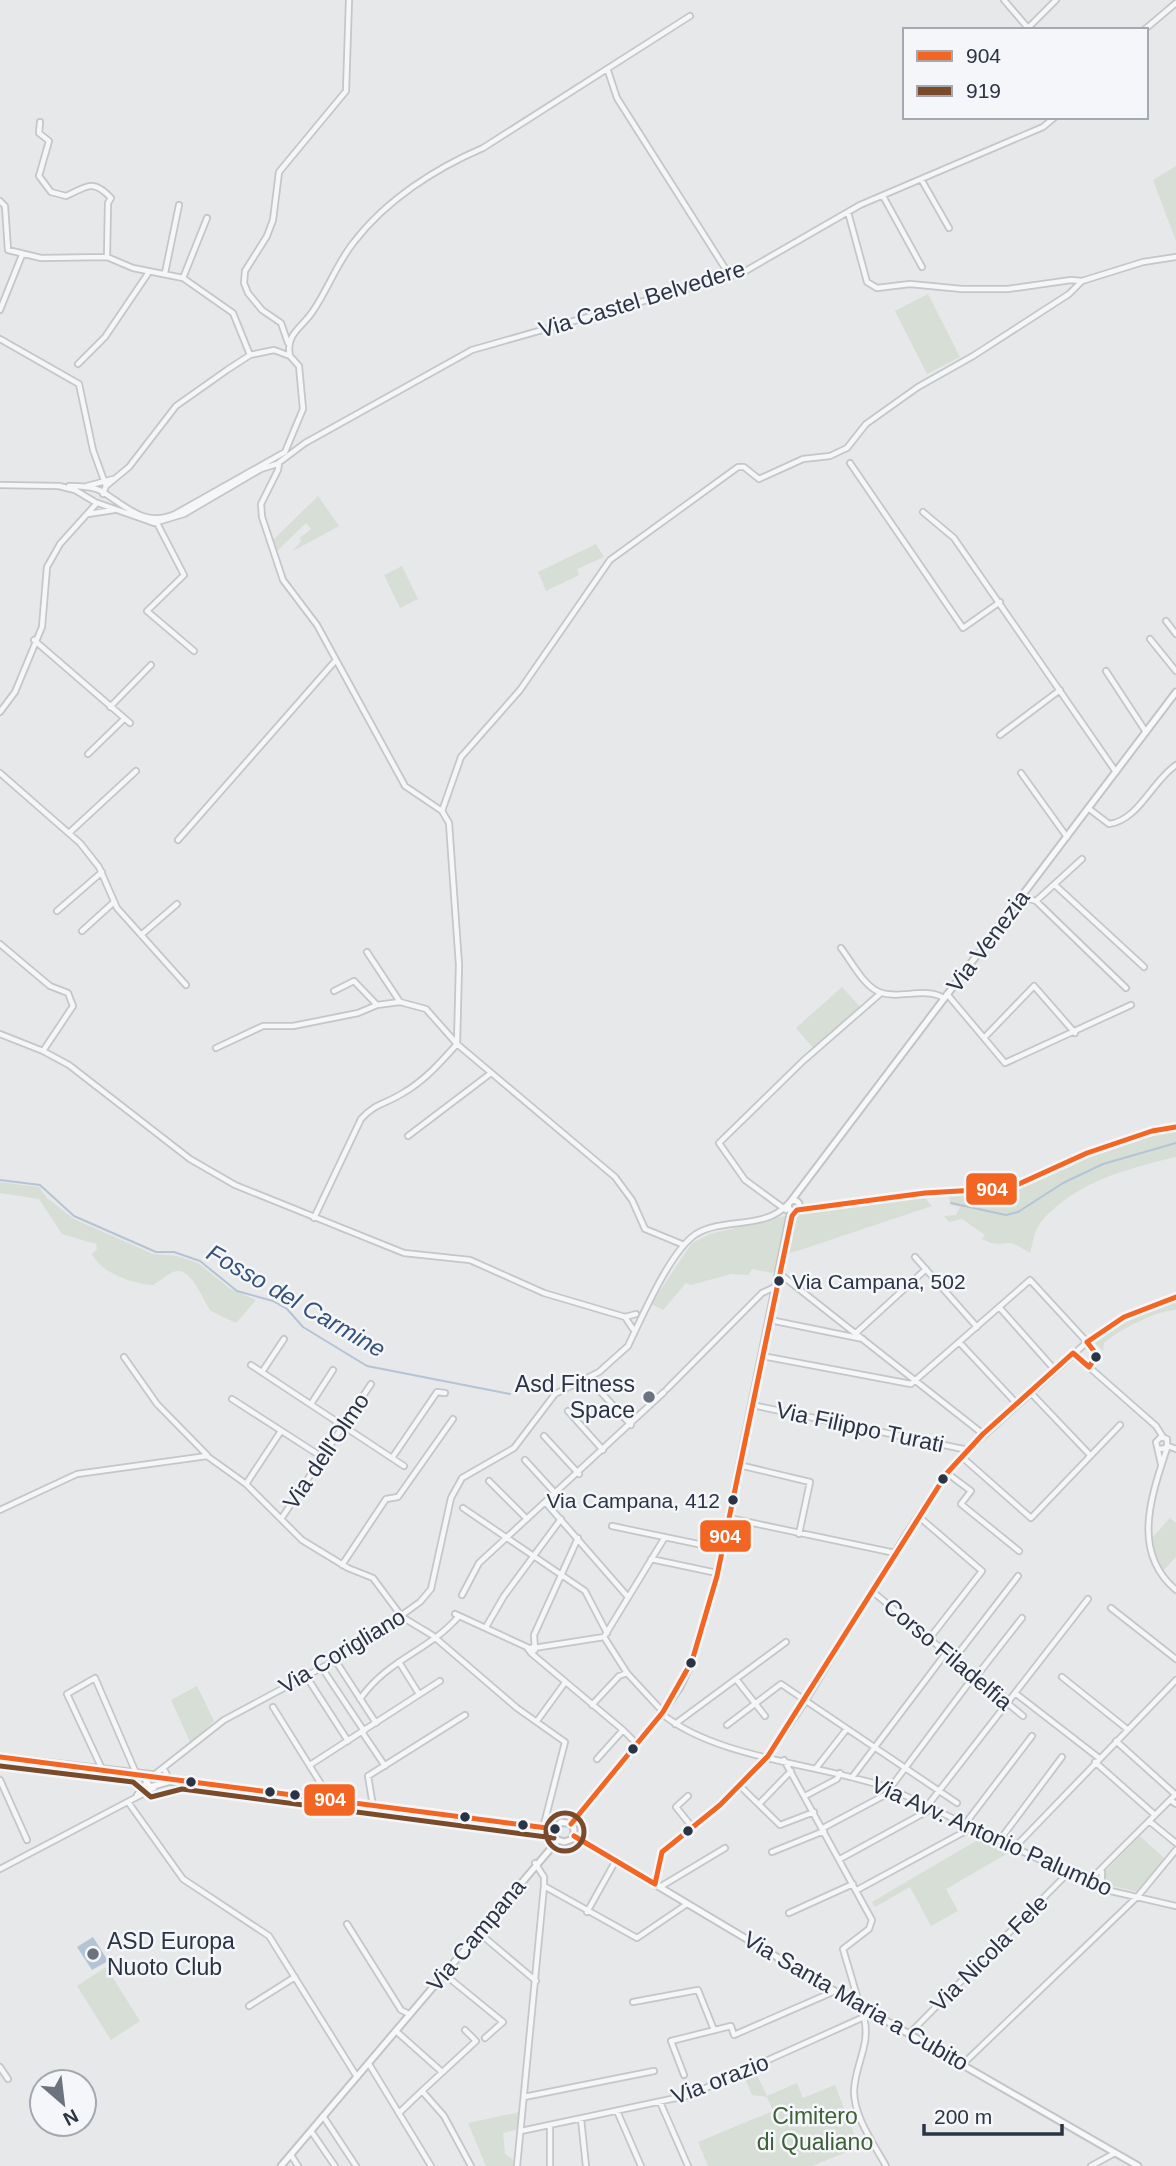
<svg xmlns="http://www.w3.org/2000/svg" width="1176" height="2166" viewBox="0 0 1176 2166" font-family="Arial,sans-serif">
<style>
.green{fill:#d6ded6}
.water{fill:#b4c4d5}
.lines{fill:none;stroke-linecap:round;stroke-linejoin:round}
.stream{stroke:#b4c4d5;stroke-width:2}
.minor-casing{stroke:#c4c6c8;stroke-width:8}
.major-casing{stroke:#c2c5c8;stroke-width:9}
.minor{stroke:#f5f6f7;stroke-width:4.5}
.major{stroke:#f8f8f8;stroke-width:5}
.bus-1-casing{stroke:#f4f6f9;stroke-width:10}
.bus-2-casing{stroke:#f4f6f9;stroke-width:10}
.bus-1{stroke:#f26522;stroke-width:5}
.bus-2{stroke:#7a4b2a;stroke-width:5}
.bus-dot{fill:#2b3445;stroke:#f4f6f9;stroke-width:2.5}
.poi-dot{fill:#6c737f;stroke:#f4f6f9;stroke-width:2.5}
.labels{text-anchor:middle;stroke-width:5;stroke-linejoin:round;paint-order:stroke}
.bus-label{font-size:21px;fill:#2b3445;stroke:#f4f6f9;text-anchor:start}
.street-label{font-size:23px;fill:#2b3445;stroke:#f4f6f9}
.poi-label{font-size:23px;fill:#2b3445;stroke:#f4f6f9;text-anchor:end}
.park-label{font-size:23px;fill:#3f6138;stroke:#f4f6f9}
.water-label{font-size:24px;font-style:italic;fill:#34527a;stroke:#f4f6f9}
.line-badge{stroke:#f4f6f9;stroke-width:2.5}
.badge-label{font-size:19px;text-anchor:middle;font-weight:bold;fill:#fff}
</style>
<rect width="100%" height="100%" fill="#e6e8ea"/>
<path class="green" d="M1176,166V241L1153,180Z
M928,294L960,357L927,374L895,311Z
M318,496L339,526L293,551L301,541L300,538L311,529L306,523L276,552L272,541Z
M596,544L604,557L577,569L579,575L546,591L538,572Z
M402,566L418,599L400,608L384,575Z
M842,987L861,1008L815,1050L796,1028Z
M1176,1132V1157C1129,1168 1074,1182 1041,1222C1034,1230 1033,1243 1030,1253C1024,1250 1016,1243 1009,1243C997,1244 994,1245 982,1239L985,1235L962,1219L949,1222L944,1216L956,1215L960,1207L951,1205L948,1194C971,1193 997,1196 1018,1189C1063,1174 1128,1131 1176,1132Z
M0,1182L39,1187L47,1198L74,1219L153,1254L177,1256L198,1263L229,1288L256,1300L236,1323L211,1311C203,1301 191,1264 173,1272C166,1275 160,1281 153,1285C133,1284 101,1273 92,1254L97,1249L96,1244L62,1234L39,1199L0,1193Z
M923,1196L932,1206L788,1254L797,1213Z
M789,1215L777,1268L772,1273L752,1269L749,1275L731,1274L691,1285L686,1283L663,1310L651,1304L692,1243L710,1234Z
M1176,1301V1310C1157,1310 1119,1330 1104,1343L1103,1351L1093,1341L1120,1324Z
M1170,1518L1176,1523V1557L1162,1572L1154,1556L1151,1539Z
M197,1686L214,1721L191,1744L171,1700Z
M1140,1836L1165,1859L1138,1892L1108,1885L1104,1873Z
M981,1838L1010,1852L946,1889L958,1911L931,1926L910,1887L875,1907L872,1902Z
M106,1967L140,2021L111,2040L77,1986Z
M754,2069L767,2096L797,2083L803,2098L835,2085L859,2147L812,2166H708L698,2142L773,2111L767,2097L752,2095L743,2074Z
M520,2112L519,2129L503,2133L505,2154L515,2161V2166H486L468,2123Z"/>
<path class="water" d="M93,1937L108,1961L92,1970L77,1947Z"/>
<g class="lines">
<path class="stream" d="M0,1180L40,1185L74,1216L156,1252H174L200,1261L237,1291L273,1301L287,1309L303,1327L367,1366L510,1394
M951,1203L1006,1215L1018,1212L1063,1183L1103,1164L1176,1143"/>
<defs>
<path id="minor" d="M1004,0L1028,28L1056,0
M1144,30L1176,3
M608,71L617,98L730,276
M40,122L39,133L49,141L39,176L51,192L66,196C85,188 92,177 111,198L108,203L107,257
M921,179L949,228
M883,196L922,267
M0,201L5,206L8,250L41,258L107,257L133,268L183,278L233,313L250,355
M848,212L867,282L877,288L910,284L962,289H1008L1071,280L1082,281L1143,262L1176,257
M165,273L179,205
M183,278L207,218
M0,310L22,255
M0,339L79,384L93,450L106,486
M288,343L281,323L262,310L248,293L244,283L245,271L267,236L273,220L279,172L346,91L349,0
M290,356C285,334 302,328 313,311C328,289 337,263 354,242C386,200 436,168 483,148L690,16
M78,364L105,337L149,272
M279,463L278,470L261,504L262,517L283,580L317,625L405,786L442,811L449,823L459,965L457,1044L615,1177L632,1200L645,1229L684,1245
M850,463L963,628L1000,602
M0,485L59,486L75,490L95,502L154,523L184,514L261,469L277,464L305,443L472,350L742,273L860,205L1043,127L1055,117
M69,486C79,486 92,486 101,491C125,505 144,528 175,514L285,452
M87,486L113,479
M103,494L106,486L129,467L176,406L227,370L250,355L274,350L290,356L299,366L303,409L285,452
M923,512L954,538L1116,772
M88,514L114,510
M157,523L184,575L147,611L194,651
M1166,621L1176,634
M1150,639L1176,671
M34,640L130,723
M1106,671L1146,732
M110,707L151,665
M0,712L15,692L42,627L47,567L60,544L96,504
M1000,735L1060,690
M88,754L124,719
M0,773L80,843L99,867L117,908L186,985
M1021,773L1067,837
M1088,808L1109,824C1139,820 1152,781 1176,765
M442,811L461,757L520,690L610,560L738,467H744L759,479L803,459L830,456L847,448L866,424L918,387L973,356L1069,294L1082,281
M69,833L136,771
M178,840L336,660
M1055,885L1144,967
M1022,897L1036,901L1082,859
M1036,901L1126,988
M57,911L102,872
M82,931L114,902
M141,935L177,904
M0,944L50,986L68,993L73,1006L43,1051L0,1034
M841,948C851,961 863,984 877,991C897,1001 924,986 944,998
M334,991L354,981L377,1005L400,1002
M947,994L1005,1063L1131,1005
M984,1038L1034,986L1075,1033
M216,1048L263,1026H293L358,1013L377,1005
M43,1051L69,1065L190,1159L235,1185L404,1253L470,1260L544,1293L625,1317L636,1314
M408,1136L491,1073
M786,1210L745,1180L719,1143L803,1061L881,993
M797,1210L925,1193L1010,1188L1087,1153L1152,1131L1176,1127
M314,1218L361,1119C375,1103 386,1104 403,1093C424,1081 441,1062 457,1044L426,1009L400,1002L367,952
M915,1257L977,1327
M780,1274L983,1434
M999,1307L1054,1369
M625,1317L633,1329
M770,1320L863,1339
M856,1333L926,1269
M960,1343L1017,1404
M1073,1353L1156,1426L1163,1437
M762,1356L911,1384L1030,1280L1087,1342
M124,1357L157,1404L207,1455
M251,1365L404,1466
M262,1372L284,1339
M598,1389L631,1425
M667,1389L762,1293L775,1287
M1030,1392L1090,1455
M232,1399L322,1457
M311,1404L333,1370
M752,1405L968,1450
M568,1411L603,1450
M544,1436L579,1474
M1168,1446L1176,1449
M1167,1448C1151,1497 1131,1552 1176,1590
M1159,1449L1167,1448V1439L1161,1437L1156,1442L1161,1464
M962,1457L1031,1518L1120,1425
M392,1458L437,1392L445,1393
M525,1460L556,1494
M739,1465L810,1482L799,1534
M947,1473L971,1491L961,1504L1019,1551
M489,1481L527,1519
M246,1484L281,1431
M546,1503L628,1597
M463,1508L585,1591L607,1633
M0,1510L77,1474L207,1456L246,1484L302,1540L348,1568L373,1578L402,1617L432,1635L517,1708L565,1742L543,1828
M918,1516L982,1571L929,1639
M729,1518L895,1553
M281,1519L371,1384
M612,1526L722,1549
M651,1559L717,1573
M342,1565L386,1499L398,1497L453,1419
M873,1592L1023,1716
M462,1595L479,1563L664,1392
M1111,1608L1176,1659
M455,1614L529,1648
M486,1627L504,1596L561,1519
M604,1637L665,1537
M604,1637L627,1673
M533,1647L528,1649L531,1653L535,1650L534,1635L578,1538
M534,1648L604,1637
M531,1653L623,1730L597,1759
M954,1659L1018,1576
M335,1660L376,1723
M399,1662L419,1694
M322,1668L364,1731
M306,1676L348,1741
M1062,1677L1127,1729
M975,1678L1022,1618
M736,1679L765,1716
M1015,1693L1099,1758
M360,1699C389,1658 428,1652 459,1616
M592,1705L619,1676L627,1673L663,1712
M273,1707L331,1800
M661,1713C716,1759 821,1764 889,1788L1102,1889L1176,1906
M537,1721L564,1684
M675,1724L786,1642
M727,1725L781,1684L957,1803
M623,1730L637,1744
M362,1732L385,1766
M1116,1741L1176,1795
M784,1760L872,1920L869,1929L843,1949L857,1996L855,2003
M1095,1762L1155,1815
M310,1765L440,1681
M817,1767L846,1730
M103,1771L67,1694L95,1678L136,1773
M165,1771L169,1779
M154,1775L224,1720L349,1653L420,1602L431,1589L451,1498L462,1478L514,1448L555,1394L599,1372L628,1346C642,1317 670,1251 696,1234C724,1217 765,1230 788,1204
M853,1776L946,1653
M0,1780L27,1840
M740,1786L780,1825L814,1812
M137,1795L146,1783
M688,1796L676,1807L692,1827
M805,1796L837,1779L840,1773
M1170,1800L1176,1804
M128,1802L183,1879L269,1936L357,2077
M759,1804L791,1771
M928,1805L1088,1599
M373,1806L368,1776L465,1715
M1149,1821L1176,1843
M965,1824L1032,1736
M823,1828L885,1795L974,1676
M999,1841L1062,1757
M1014,1848L1176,1680
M772,1852L824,1831
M840,1859L933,1808
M0,1869L154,1788
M1087,1883L1176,1794
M655,1884L662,1852L720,1805L768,1756L805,1702L905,1536L943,1479L968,1450L1087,1342L1124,1317L1176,1297
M544,1886L637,1938L687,1904
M660,1887L725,1848
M1101,1889L1102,1872
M857,1890L973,1827
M587,1912L615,1862
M789,1913L853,1884
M347,1924L401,2010L409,2014
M478,1932L536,1981
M444,1974L503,2022L485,2038
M633,2002L698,1990L714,2030
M249,2006L295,1977
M864,2017C871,2045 855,2064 854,2091C854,2117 874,2144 886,2166
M465,2030L476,2041L422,2091L444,2116L471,2166
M396,2031L442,2072
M910,2033L1068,1873
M964,2063L1138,1896L1176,1850
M369,2064L431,2166
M0,2067L8,2079
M684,2075L671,2041L731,2026L734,2035L835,1991
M524,2097L654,2071
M660,2102L688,2166
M617,2111L641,2166
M399,2113L422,2091
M323,2116L356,2166
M581,2119L586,2166
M311,2131L335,2166
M521,2131L690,2095L864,2017L869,2011
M291,2155L298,2166
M517,2166L544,1886V1877L535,1863
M550,2166V2125
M1091,2166L1115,2153"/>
<path id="major" d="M788.5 1206a5.5 5.5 0 1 1 11 0a5.5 5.5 0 1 1-11 0Z
M791,1201L1176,692
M0,1757L155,1775L159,1780
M151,1775L146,1781L150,1787L171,1781
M159,1780L555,1829
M571,1824L663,1712L680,1687L692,1661L717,1576L791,1210
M555,1829L561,1822L571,1824
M574,1836L817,1981L1138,2166
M558,1840L564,1842L573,1839L574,1829L571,1824
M281,2166L558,1840"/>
</defs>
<use href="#minor" class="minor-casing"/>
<use href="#major" class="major-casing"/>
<use href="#minor" class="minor"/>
<use href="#major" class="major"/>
<defs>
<path id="bus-1" d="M797,1210L925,1193L1010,1188L1087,1153L1152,1131L1176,1127
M0,1757L555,1829
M571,1824L663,1712L692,1661L717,1576L792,1216L796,1211
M574,1836L655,1884L662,1852L720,1805L768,1756L947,1473L983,1434L1073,1353L1089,1367L1097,1355L1087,1342L1124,1317L1176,1297"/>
<path id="bus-2" d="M0,1766L133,1782L151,1797L182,1789L554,1838
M546 1832a19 19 0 1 1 38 0a19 19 0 1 1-38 0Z"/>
</defs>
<use href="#bus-1" class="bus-1-casing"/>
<use href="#bus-2" class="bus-2-casing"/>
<use href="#bus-1" class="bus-1"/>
<use href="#bus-2" class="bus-2"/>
</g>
<g class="bus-dot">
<circle cx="779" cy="1281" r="6"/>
<circle cx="1096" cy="1357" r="6"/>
<circle cx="943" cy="1479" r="6"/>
<circle cx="733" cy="1500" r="6"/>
<circle cx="691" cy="1663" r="6"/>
<circle cx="633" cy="1749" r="6"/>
<circle cx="191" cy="1782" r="6"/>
<circle cx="270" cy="1792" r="6"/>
<circle cx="295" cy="1795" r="6"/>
<circle cx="465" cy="1817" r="6"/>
<circle cx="523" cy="1825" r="6"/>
<circle cx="555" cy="1829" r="6"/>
<circle cx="688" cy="1831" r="6"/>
</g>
<g class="poi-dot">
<circle cx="649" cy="1397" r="7"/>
<circle cx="93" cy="1954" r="7"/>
</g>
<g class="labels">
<g class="bus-label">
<text x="792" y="1289">Via Campana, 502</text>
<text x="720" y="1508" text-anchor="end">Via Campana, 412</text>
</g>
<g class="street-label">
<text transform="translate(642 299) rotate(-17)" y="8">Via Castel Belvedere</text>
<text transform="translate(988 941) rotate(-53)" y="8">Via Venezia</text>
<text transform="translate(860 1427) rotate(12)" y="8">Via Filippo Turati</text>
<text transform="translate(326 1451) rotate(-56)" y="8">Via dell'Olmo</text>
<text transform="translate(342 1651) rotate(-31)" y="8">Via Corigliano</text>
<text transform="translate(948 1654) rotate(40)" y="8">Corso Filadelfia</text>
<text transform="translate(992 1836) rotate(24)" y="8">Via Avv. Antonio Palumbo</text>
<text transform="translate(476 1935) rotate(-50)" y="8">Via Campana</text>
<text transform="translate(989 1953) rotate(-45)" y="8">Via Nicola Fele</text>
<text transform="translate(856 2001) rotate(30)" y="8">Via Santa Maria a Cubito</text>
<text transform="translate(720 2079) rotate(-21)" y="8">Via orazio</text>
</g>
<g class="poi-label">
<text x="635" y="1392">Asd Fitness<tspan x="635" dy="26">Space</tspan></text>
<text x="107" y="1949" text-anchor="start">ASD Europa<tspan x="107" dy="26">Nuoto Club</tspan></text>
</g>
<g class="park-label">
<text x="815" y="2124">Cimitero<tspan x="815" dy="26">di Qualiano</tspan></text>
</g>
<g class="water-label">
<text transform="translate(296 1301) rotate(30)" y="8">Fosso del Carmine</text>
</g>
</g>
<g class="line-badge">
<rect x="965" y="1172" width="53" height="34" rx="7" fill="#f26522"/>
<rect x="699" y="1519" width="53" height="34" rx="7" fill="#f26522"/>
<rect x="303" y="1783" width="53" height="34" rx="7" fill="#f26522"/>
</g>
<g class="badge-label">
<text x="992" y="1196">904</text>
<text x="725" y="1543">904</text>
<text x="330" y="1806">904</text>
</g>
<rect x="903" y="28" width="245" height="91" fill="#f4f6f9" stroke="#a4a8b1" stroke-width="2"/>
<rect x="917" y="51" width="35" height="10" fill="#f26522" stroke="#a4a8b1" stroke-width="2"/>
<text x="966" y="63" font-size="21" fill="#2b3445">904</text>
<rect x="917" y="86" width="35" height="10" fill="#7a4b2a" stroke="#a4a8b1" stroke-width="2"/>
<text x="966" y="98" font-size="21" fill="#2b3445">919</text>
<g transform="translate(63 2103) rotate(152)"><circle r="33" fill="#f4f6f9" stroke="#a4a8b1" stroke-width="2"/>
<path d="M0-5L12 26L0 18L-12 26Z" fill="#6c737f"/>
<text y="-10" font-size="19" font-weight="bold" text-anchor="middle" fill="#2b3445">N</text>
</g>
<path d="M924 2124v10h138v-10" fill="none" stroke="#2b3445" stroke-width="3.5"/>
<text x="934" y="2124" font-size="21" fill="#2b3445" stroke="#f4f6f9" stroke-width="5" paint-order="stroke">200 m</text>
</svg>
